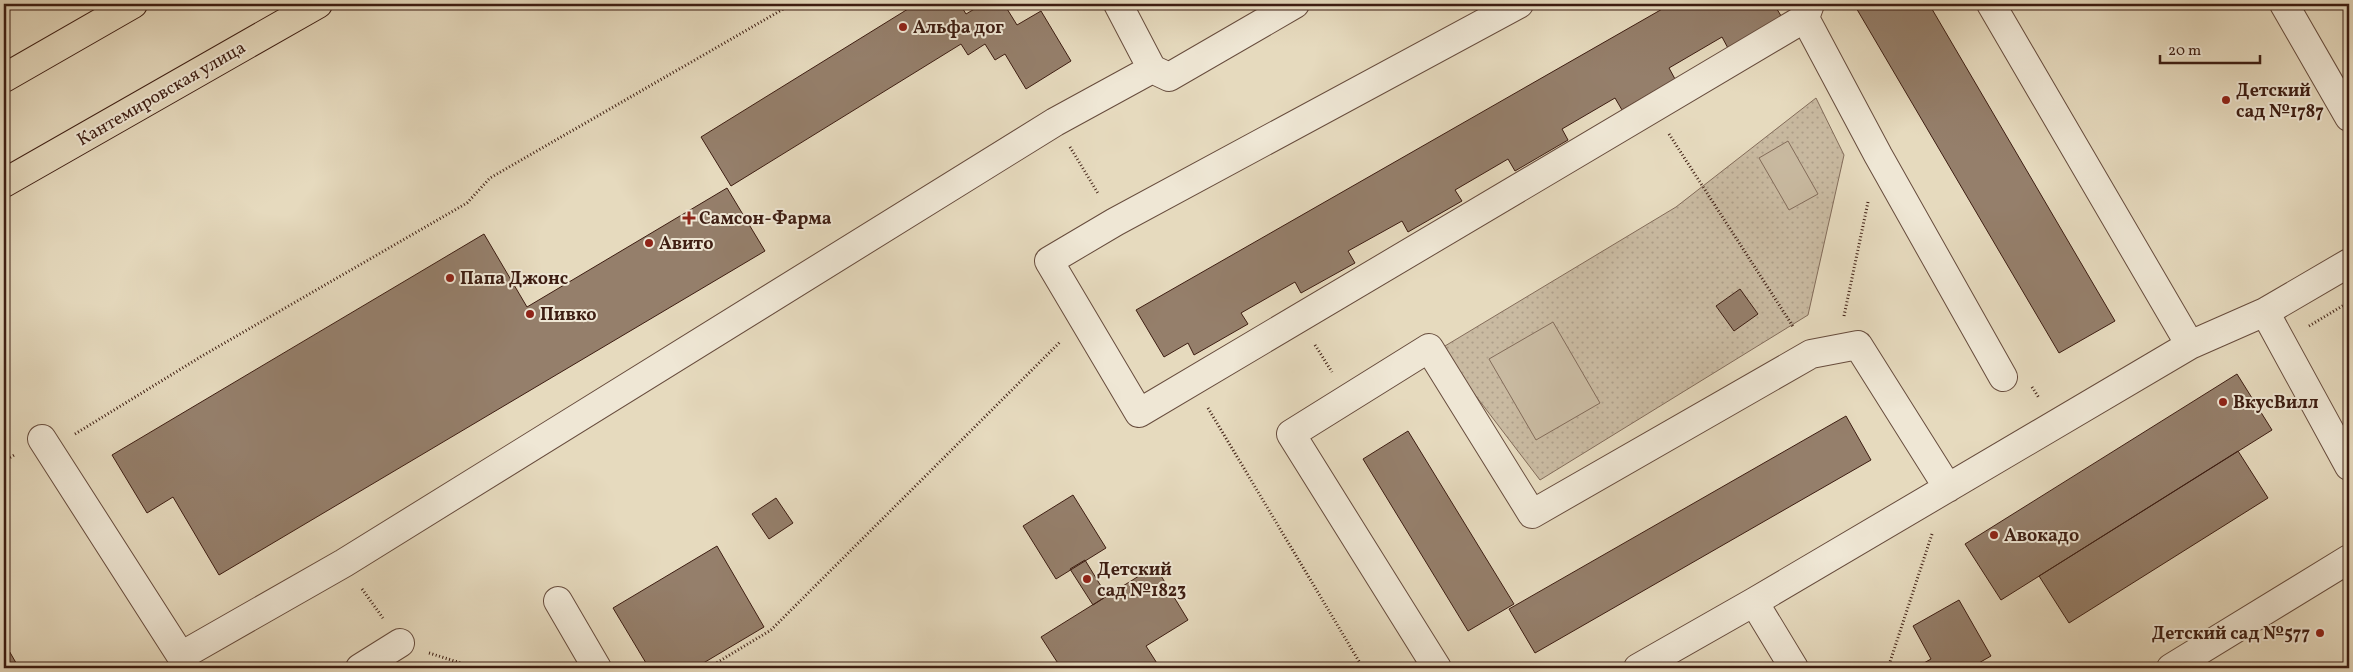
<svg xmlns="http://www.w3.org/2000/svg" width="2353" height="672" viewBox="0 0 2353 672" font-family="Vollkorn,serif">
<style>
.grass{fill:url(#grass-dots);stroke:#836c5a}
.green{fill:#c9baa1;stroke:#836c5a}
.building{fill:#957f6b;stroke:#3d1d12}
.lines{fill:none;stroke-linecap:round;stroke-linejoin:round}
.minor-casing{stroke:#674c3d;stroke-width:30}
.major-casing{stroke:#3d1d12;stroke-width:30}
.path{stroke:#3d1d12;stroke-width:3;stroke-dasharray:1 2.5;stroke-linecap:butt}
.minor{stroke:#efe7d5;stroke-width:28}
.major{stroke:#e6dabe;stroke-width:28}
.poi-dot{fill:#8f2418;stroke:#efe7d5;stroke-width:2}
.labels{text-anchor:middle;stroke-width:4;stroke-linejoin:round;paint-order:stroke}
.poi-label{font-size:18px;font-weight:bold;fill:#3d1d12;stroke:#efe7d5;text-anchor:start}
.street-label{font-size:18px;fill:#3d1d12;stroke:#efe7d5}
</style>
<defs>
<pattern id="grass-dots" width="8" height="8" patternUnits="userSpaceOnUse" patternTransform="scale(1.25)"><rect width="8" height="8" fill="#c9baa1"/><path d="M2 2h.1M6 6h.1" fill="none" stroke="#ae9f8a" stroke-width="1.8" stroke-linecap="round"/></pattern>
</defs>
<rect width="100%" height="100%" fill="#e6dabe"/>
<filter id="stains"><feTurbulence type="fractalNoise" baseFrequency=".004" numOctaves="4"/><feColorMatrix values="0 0 0 0 .2 0 0 0 0 .09 0 0 0 0 .02 0 0 0 .5 -.17"/></filter>
<radialGradient id="worn" r=".72"><stop offset=".6" stop-color="#630" stop-opacity="0"/><stop offset="1" stop-color="#630" stop-opacity=".3"/></radialGradient>
<path class="grass" d="M1816,98L1844,155L1808,315L1540,480L1440,349L1676,207Z"/>
<path class="green" d="M1788,141L1818,194L1789,210L1759,158Z
M1553,322L1600,403L1536,440L1489,359Z"/>
<path class="building" d="M916,4H960L966,14L983,4H1004L1017,25L1041,11L1071,61L1026,89L1005,54L995,60L985,44L968,55L961,44L731,186L701,137Z
M1671,4H1780L1775,6L1783,19L1729,50L1722,37L1669,68L1675,79L1622,110L1615,98L1562,129L1568,140L1515,171L1508,159L1455,190L1462,201L1408,232L1402,221L1348,251L1355,263L1301,293L1295,282L1241,313L1248,324L1194,355L1188,343L1164,357L1136,310Z
M1858,4H1929L2115,321L2059,353L1855,6Z
M727,188L765,251L219,575L173,497L147,513L112,455L484,234L527,307Z
M1740,289L1758,314L1734,331L1716,306Z
M2237,374L2272,430L2001,600L1965,544Z
M1846,416L1871,460L1535,653L1509,609Z
M1408,431L1514,604L1468,631L1363,459Z
M2238,451L2268,498L2069,623L2039,576Z
M1073,495L1106,548L1056,579L1023,526Z
M776,498L793,523L769,539L752,514Z
M717,546L764,627L695,668H649L613,608Z
M1085,560L1107,596L1093,605L1070,569Z
M1155,566L1188,620L1146,646L1160,668H1061L1041,637Z
M1959,600L1991,656L1970,668H1915L1931,659L1913,626Z
M4,642L19,668H4Z"/>
<g class="lines">
<defs>
<path id="minor" d="M1519,4L1115,222L1049,261L1139,413L1805,18
M1810,4L1805,18L1878,155L2003,377
M1991,4L2190,345
M2284,4L2349,117
M1152,69L1169,77L1295,4
M2265,312L2349,466
M42,439L181,656L344,563L1055,122L1152,69L1118,4
M558,601L597,668
M1754,602L1794,668
M360,668L400,643
M1437,668L1291,434L1429,348L1532,514L1811,354L1858,345L1948,488
M1638,668L1754,602L2190,345L2265,312L2349,263
M2171,668L2349,559"/>
<path id="major" d="M4,78L133,4
M4,183L318,4"/>
</defs>
<use href="#minor" class="minor-casing"/>
<use href="#major" class="major-casing"/>
<path class="path" d="M1669,134L1794,328
M1070,147L1099,195
M1844,316L1868,202
M2309,326L2349,302
M1315,345L1332,372
M2032,387L2039,398
M1208,408L1363,668
M75,434L202,356L467,203L490,178L792,4
M4,461L16,454
M362,589L383,618
M429,653L477,668
M708,668L771,630L1060,342
M1888,668L1932,534"/>
<use href="#minor" class="minor"/>
<use href="#major" class="major"/>
</g>
<g class="poi-dot">
<circle cx="903" cy="27" r="5"/>
<circle cx="2226" cy="100" r="5"/>
<path d="M686.5 210.5h5v5h5v5h-5v5h-5v-5h-5v-5h5z"/>
<circle cx="649" cy="243" r="5"/>
<circle cx="450" cy="278" r="5"/>
<circle cx="530" cy="314" r="5"/>
<circle cx="2223" cy="402" r="5"/>
<circle cx="1994" cy="535" r="5"/>
<circle cx="1087" cy="579" r="5"/>
<circle cx="2320" cy="633" r="5"/>
</g>
<g class="labels">
<g class="poi-label">
<text x="913" y="33">Альфа дог</text>
<text x="2236" y="96">Детский<tspan x="2236" dy="21">сад №1787</tspan></text>
<text x="699" y="224">Самсон-Фарма</text>
<text x="659" y="249">Авито</text>
<text x="460" y="284">Папа Джонс</text>
<text x="540" y="320">Пивко</text>
<text x="2233" y="408">ВкусВилл</text>
<text x="2004" y="541">Авокадо</text>
<text x="1097" y="575">Детский<tspan x="1097" dy="21">сад №1823</tspan></text>
<text x="2310" y="639" text-anchor="end">Детский сад №577</text>
</g>
<g class="street-label">
<text transform="translate(161 93) rotate(-30)" y="6">Кантемировская улица</text>
</g>
</g>
<rect width="2353" height="672" fill="none" stroke="#e6dabe" stroke-width="20"/>
<rect x="5" y="5" width="2343" height="662" fill="none" stroke="#3d1d12" stroke-width="2.5"/>
<rect x="10" y="10" width="2333" height="652" fill="none" stroke="#3d1d12"/>
<path d="M2160 55v8h100v-8" fill="none" stroke="#3d1d12" stroke-width="2.5"/>
<text x="2168" y="55" font-size="15" fill="#3d1d12" stroke="#efe7d5" stroke-width="4" paint-order="stroke">20 m</text>
<rect width="100%" height="100%" filter="url(#stains)"/>
<rect width="100%" height="100%" fill="url(#worn)"/>
</svg>
